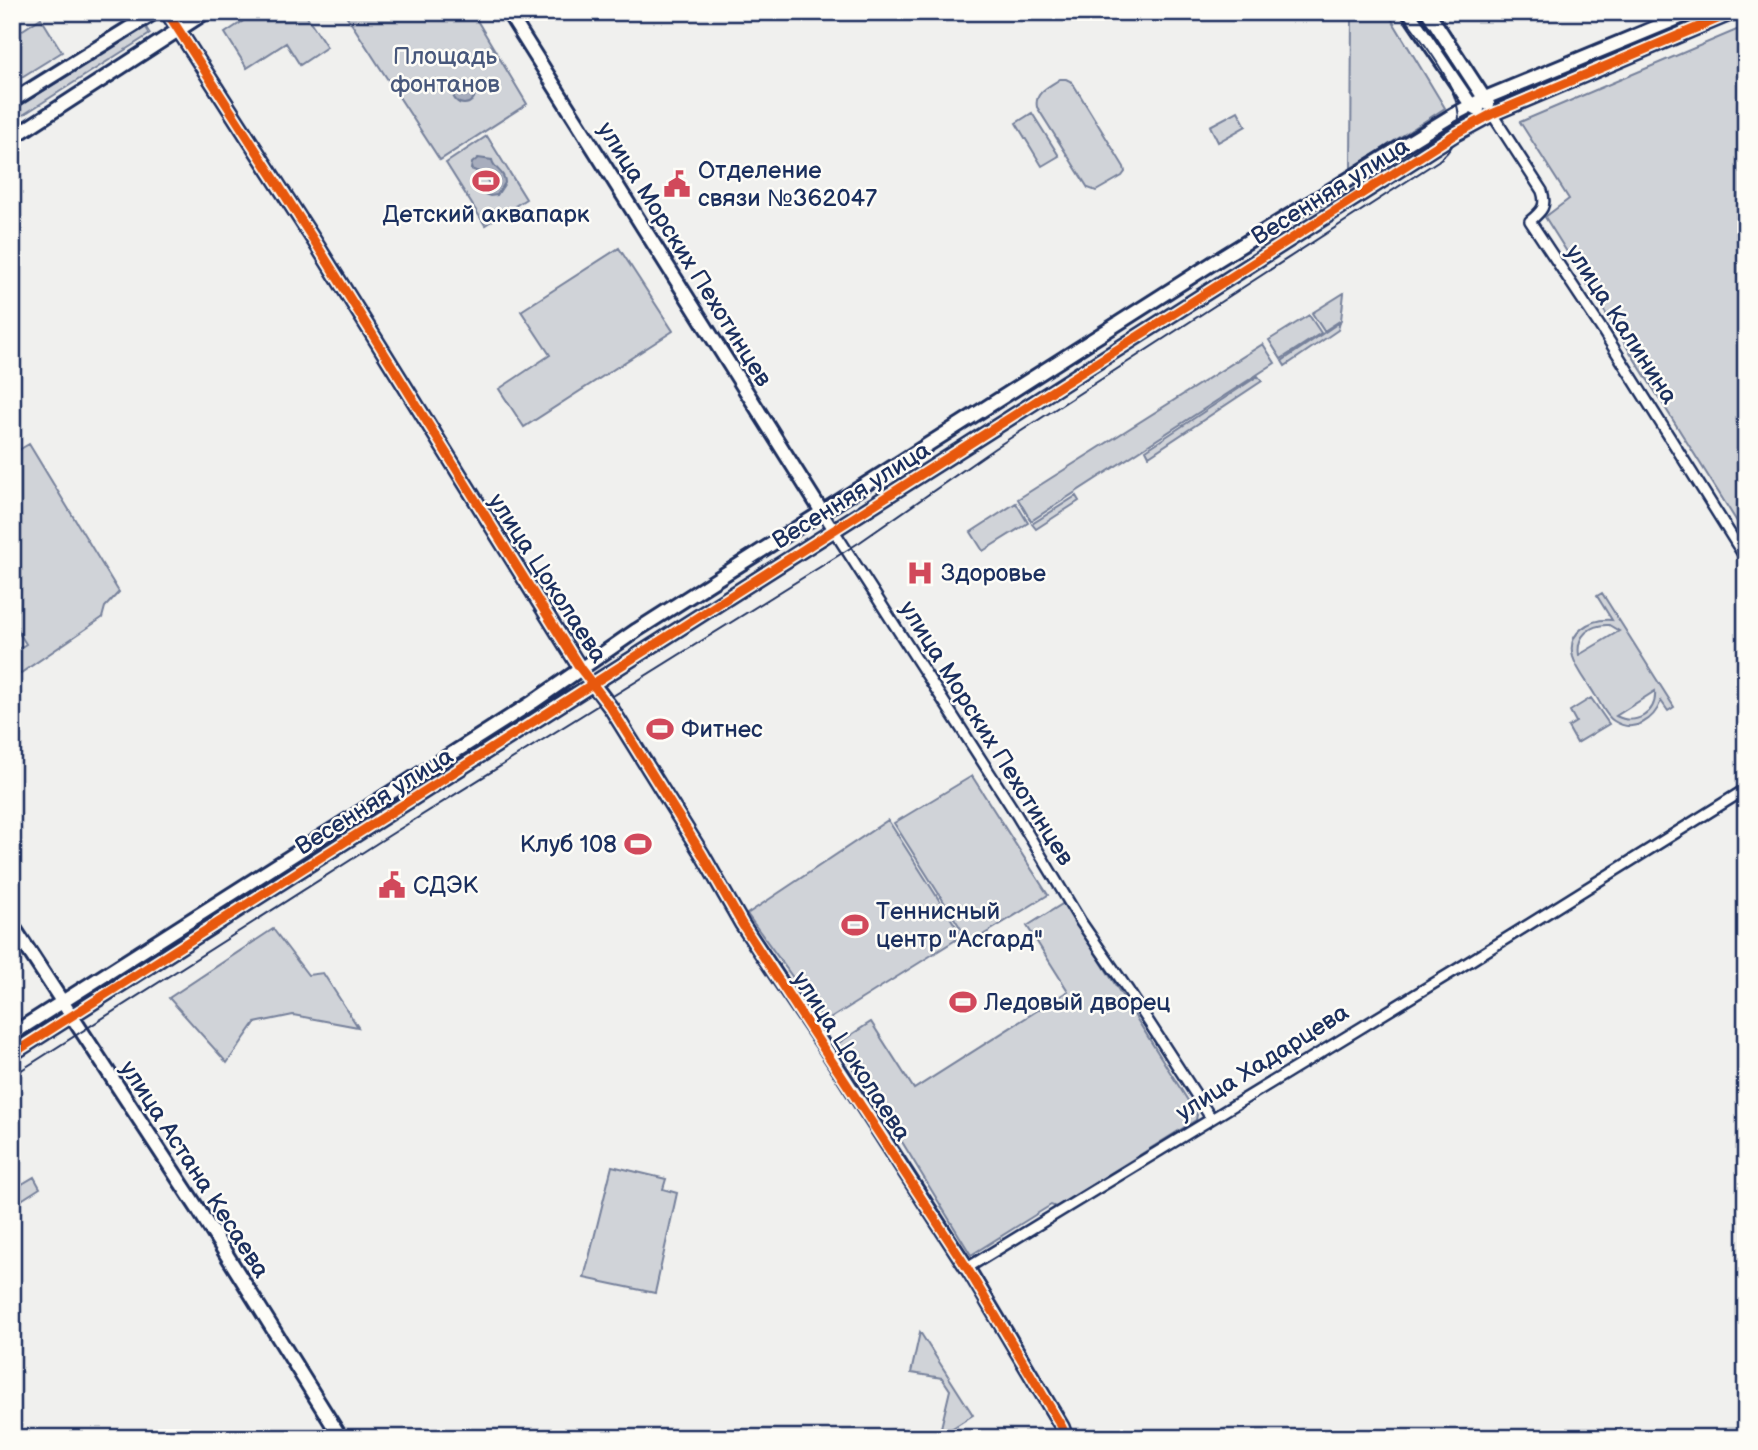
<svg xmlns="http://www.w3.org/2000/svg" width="1758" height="1450" viewBox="0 0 1758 1450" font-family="'Balsamiq Sans',sans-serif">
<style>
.green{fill:#d0d3d8;stroke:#76819b;stroke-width:2;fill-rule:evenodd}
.water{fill:#a7adbd;stroke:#6f7b97;stroke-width:2}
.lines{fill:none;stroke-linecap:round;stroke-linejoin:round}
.street-casing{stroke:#1b2f5e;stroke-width:14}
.secondary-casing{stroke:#1b2f5e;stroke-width:18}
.street{stroke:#fdfcf7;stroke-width:9}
.secondary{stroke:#fdfcf7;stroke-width:12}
.tram{stroke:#1b2f5e;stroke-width:2}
.cycleway-casing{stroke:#fdfcf7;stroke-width:13}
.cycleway{stroke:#e8590c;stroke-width:9}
.labels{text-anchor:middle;stroke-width:5;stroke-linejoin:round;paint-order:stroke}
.park-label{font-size:24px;fill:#48587c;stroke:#fdfcf7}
.poi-label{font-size:24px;fill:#1b2f5e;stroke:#fdfcf7;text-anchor:start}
.street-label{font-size:24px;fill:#1b2f5e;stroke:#fdfcf7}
</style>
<rect width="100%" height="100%" fill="#f0f0ee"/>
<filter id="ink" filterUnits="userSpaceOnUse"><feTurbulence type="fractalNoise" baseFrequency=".0143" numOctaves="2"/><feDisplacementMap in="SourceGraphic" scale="14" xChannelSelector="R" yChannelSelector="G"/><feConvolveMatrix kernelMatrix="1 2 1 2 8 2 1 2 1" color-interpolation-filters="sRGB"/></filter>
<g filter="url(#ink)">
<path class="green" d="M257,12H304L327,47L300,65L286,43L247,68L225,33Z
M344,12H472L527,104L440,160Z
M1352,12H1387L1445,108L1351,169Z
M41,18L62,52L12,83V37Z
M145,26L150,34L12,122V111Z
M1746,26V536L1545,217L1569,199L1520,122Z
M1060,79H1066L1072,82L1124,167L1125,172L1122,176L1096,191L1088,188L1037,107C1034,92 1049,87 1060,79Z
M1238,111L1246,126L1218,142L1210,126Z
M1032,113L1059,156L1042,166L1016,123Z
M487,136L526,199L485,225L446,163Z
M619,248L673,331L524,427L499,389L550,355L521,311Z
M1344,293L1341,320L1324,331L1312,313Z
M1309,315L1321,333L1281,359L1269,340Z
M1340,322L1338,330L1285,366L1282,361Z
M1263,344L1275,363L1031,521L1018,499Z
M1258,376L1262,381L1149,456L1146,450Z
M29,444L119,592L105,607L102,618L12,679V653L26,644L12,622V454Z
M1076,496L1079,501L1036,529L1032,524Z
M1016,503L1028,523L983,551L971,532Z
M1602,593L1674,707L1668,711L1661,701C1654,720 1634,734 1614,721C1605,716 1601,703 1595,695C1588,683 1577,670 1573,657C1566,632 1591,618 1612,620L1597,596ZM1609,625L1619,631L1579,655C1576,636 1590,624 1609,625ZM1655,691C1657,714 1635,726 1616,716Z
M1591,698L1609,724L1577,743L1568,727L1576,722L1570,711Z
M972,776L1048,895L970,943L894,823Z
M888,820L962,936L825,1022L747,914Z
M1064,903L1197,1115L1196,1120L1056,1207L1051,1205L971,1255L896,1132H894L837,1044L871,1022L914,1089L1068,991L1027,926Z
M273,929L308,975L323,973L358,1027L293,1015L255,1023L227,1063L169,998Z
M612,1166L666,1179L663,1189L677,1193L655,1293L584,1278Z
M34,1177L40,1188L12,1206V1190Z
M920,1332L973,1415L937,1438H932L940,1432L950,1390L942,1378L911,1373Z"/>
<path class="water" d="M453 93a11 11 0 1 1 22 0a11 11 0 1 1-22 0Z
M478,158L492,160C494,170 505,171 505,183L497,195L490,196L479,192L480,188L487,187L489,183L484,174L471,169L472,163Z"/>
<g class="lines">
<defs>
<path id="street" d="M1492,114L1542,191C1547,206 1542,211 1530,221L1603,331L1746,559
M822,512L1016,814L1081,922L1128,990L1211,1118
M967,1268L1459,968L1746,789"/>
<path id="secondary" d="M167,12L315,242L580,668
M508,12L822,512
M1408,12L1471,105L1478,109
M1428,12L1488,104
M12,101L155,12
M12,138L206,12
M593,684L611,708L702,854L742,924L822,1043L971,1274L1062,1427L1066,1438
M12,925L198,1209L341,1438
M12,1034L533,702L637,630L1216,261L1453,115L1485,98L1693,12
M12,1054L1457,133L1492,114L1734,12"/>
</defs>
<use href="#street" class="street-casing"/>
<use href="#secondary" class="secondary-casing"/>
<use href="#street" class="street"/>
<use href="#secondary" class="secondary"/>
<path class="tram" d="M12,1076L390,835L860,542L995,448L1438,161C1492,119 1428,51 1401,12"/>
<defs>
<path id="cycleway" d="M167,12L315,242L580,668L611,708L702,854L742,924L967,1268L1062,1427L1066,1438
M12,1054L1457,133L1492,114L1734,12"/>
</defs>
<use href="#cycleway" class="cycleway-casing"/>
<use href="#cycleway" class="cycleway"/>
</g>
</g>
<defs>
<symbol id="stadium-bare" viewBox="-9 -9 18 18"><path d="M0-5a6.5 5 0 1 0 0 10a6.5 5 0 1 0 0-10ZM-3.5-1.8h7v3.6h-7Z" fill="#d1495b" stroke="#fdfcf7" stroke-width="2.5" paint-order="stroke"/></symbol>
<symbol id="civic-bare" viewBox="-9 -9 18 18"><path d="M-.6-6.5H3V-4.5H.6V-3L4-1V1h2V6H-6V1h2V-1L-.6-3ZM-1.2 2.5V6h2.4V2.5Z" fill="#d1495b" stroke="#fdfcf7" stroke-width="2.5" paint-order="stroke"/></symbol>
<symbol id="hospital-bare" viewBox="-9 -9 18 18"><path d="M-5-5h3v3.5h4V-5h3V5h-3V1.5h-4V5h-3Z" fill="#d1495b" stroke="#fdfcf7" stroke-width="2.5" paint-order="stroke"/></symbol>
</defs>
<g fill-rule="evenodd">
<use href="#stadium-bare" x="467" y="162" width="38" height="38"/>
<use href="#civic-bare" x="658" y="165" width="38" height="38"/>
<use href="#hospital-bare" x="901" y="554" width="38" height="38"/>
<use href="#stadium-bare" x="641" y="710" width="38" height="38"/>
<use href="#stadium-bare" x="619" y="825" width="38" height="38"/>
<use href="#civic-bare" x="373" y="866" width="38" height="38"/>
<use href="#stadium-bare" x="836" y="906" width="38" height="38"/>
<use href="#stadium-bare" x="944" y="983" width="38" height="38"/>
</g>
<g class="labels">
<g class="park-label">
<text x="445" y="64">Площадь<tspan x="445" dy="28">фонтанов</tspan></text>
</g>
<g class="poi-label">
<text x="698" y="178">Отделение<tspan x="698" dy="28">связи №362047</tspan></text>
<text x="486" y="222" text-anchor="middle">Детский аквапарк</text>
<text x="941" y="581">Здоровье</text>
<text x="681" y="737">Фитнес</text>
<text x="617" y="852" text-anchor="end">Клуб 108</text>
<text x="413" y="893">СДЭК</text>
<text x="876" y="919">Теннисный<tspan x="876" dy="28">центр "Асгард"</tspan></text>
<text x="984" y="1010">Ледовый дворец</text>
</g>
<g class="street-label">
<text transform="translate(1330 191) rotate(-32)" y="8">Весенняя улица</text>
<text transform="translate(685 254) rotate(58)" y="8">улица Морских Пехотинцев</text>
<text transform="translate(1622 324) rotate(57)" y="8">улица Калинина</text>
<text transform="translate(851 495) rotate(-32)" y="8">Весенняя улица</text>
<text transform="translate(548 578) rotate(57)" y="8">улица Цоколаева</text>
<text transform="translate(987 733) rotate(58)" y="8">улица Морских Пехотинцев</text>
<text transform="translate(374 801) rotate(-32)" y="8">Весенняя улица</text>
<text transform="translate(852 1056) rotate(57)" y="8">улица Цоколаева</text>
<text transform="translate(1262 1062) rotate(-32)" y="8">улица Хадарцева</text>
<text transform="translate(195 1169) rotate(57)" y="8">улица Астана Кесаева</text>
</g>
</g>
<rect width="1758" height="1450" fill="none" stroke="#fdfcf7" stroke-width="42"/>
<rect x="21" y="21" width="1716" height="1408" fill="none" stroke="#1b2f5e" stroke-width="2.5" filter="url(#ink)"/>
</svg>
